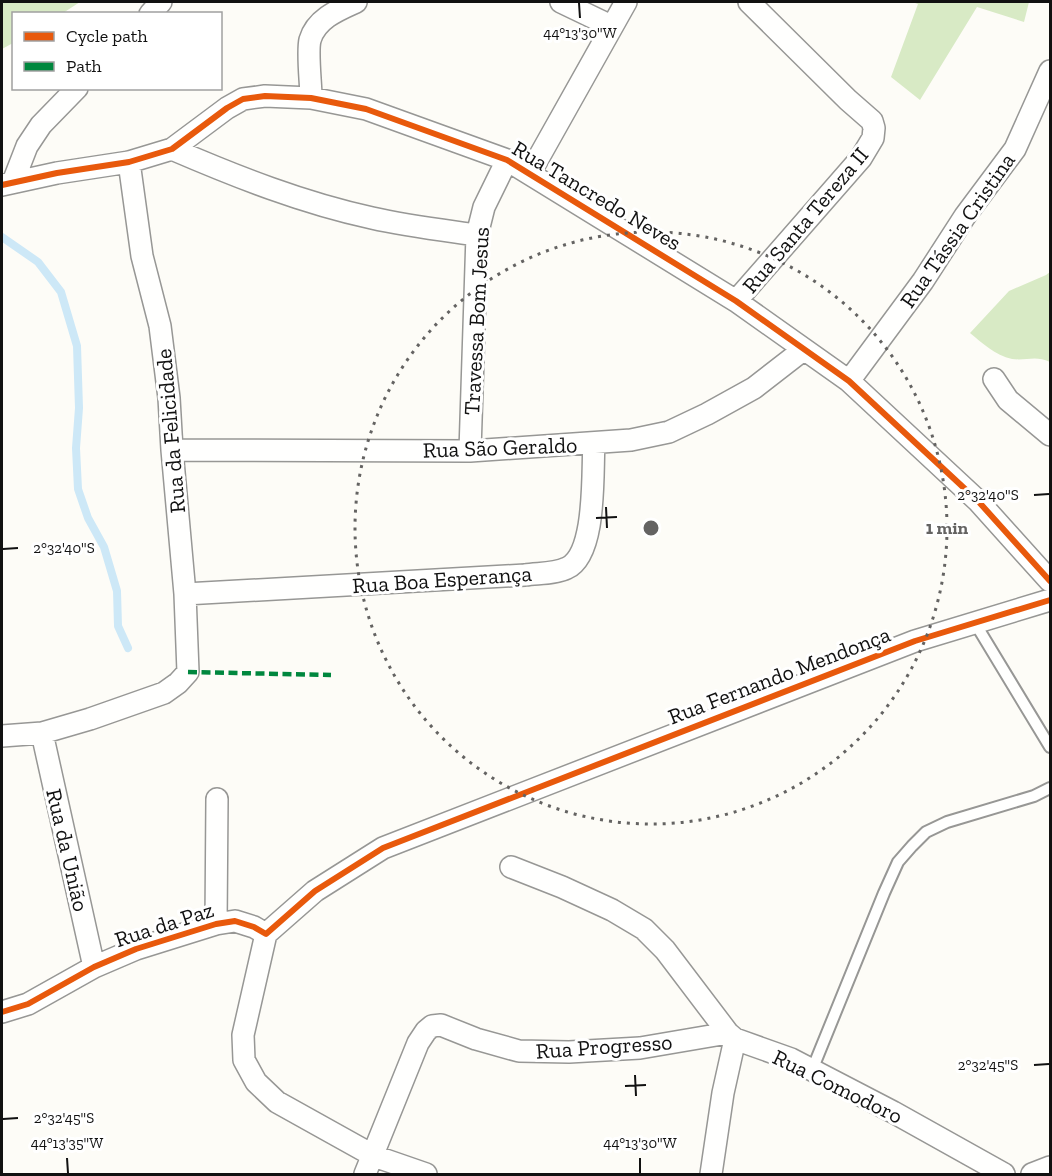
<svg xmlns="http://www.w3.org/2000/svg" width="1052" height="1176" viewBox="0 0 1052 1176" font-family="'Zilla Slab',serif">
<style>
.forest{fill:#d8eac5}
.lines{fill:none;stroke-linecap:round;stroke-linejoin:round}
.stream{stroke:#cde8f7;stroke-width:8}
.lane-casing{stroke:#979795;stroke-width:14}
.street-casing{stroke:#979795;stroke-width:24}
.lane{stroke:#fffffe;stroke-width:10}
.street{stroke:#fffffe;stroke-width:21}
.quiet{stroke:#00873e;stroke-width:4.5;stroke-dasharray:9 4.5;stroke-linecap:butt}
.cycleway-casing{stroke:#fff;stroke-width:10}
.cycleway{stroke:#e8590c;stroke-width:6}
.ticks{fill:none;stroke:#111;stroke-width:2}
.ring{fill:none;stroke:#646362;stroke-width:3;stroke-dasharray:3 6}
.labels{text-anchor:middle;stroke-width:6;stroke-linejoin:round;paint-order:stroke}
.street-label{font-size:22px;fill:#111;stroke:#fff}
.ticks-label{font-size:15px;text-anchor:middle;fill:#111;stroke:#fff;stroke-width:6;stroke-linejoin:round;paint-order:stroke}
.centre{fill:#646362;stroke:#fff;stroke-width:3}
.ring-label{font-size:18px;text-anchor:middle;font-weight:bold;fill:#646362;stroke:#fff;stroke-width:6;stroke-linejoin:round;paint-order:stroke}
</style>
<rect width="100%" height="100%" fill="#fdfcf7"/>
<path class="forest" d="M2,2H80L63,13L14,14L13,43L2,49Z
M912,2H1029L1024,22L977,7L920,100L891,77L918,4Z
M1050,272V362C1035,355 1027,361 1012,359C995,355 982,343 970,333L1009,291L1046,275Z"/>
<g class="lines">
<path class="stream" d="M2,237L38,262L61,292L77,346L79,408L76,448L78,489L88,518L104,547L117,591L118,626L128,648"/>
<defs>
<path id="lane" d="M975,623L1050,747
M812,1070L884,893L898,862L912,846L926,832L947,822L1034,796L1050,788"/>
<path id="street" d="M561,2L611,26
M150,14L161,2
M311,98C311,84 307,52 310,40C316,19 338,10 356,2
M172,149C237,177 303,203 372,218C407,226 442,230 477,235
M530,173L626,2
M13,182L27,146L41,125L77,88
M2,185L57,173L129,162L172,149L227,108L243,99L265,96L311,98L366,109L507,160L736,301L849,381L978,501L1050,581
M736,301L861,158L873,138L874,128L872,121L848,100L749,2
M994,379L1008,400L1050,435
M849,381L923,281L965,216L1015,149L1050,71
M172,450L470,451L631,440L669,432L707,414L754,388L803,350
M470,451L477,235L484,207L507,160
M185,594L525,575C538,573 555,574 567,568C597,554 592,472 594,443
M42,733L94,967
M2,736L42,733L90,719L164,693L178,683L188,672L185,594L172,450L169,398L160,326L142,256L129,162
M511,867L562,887L612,910L644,929L665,950L728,1033L735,1039L791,1059L893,1112L1004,1174
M216,924L217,799
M266,934L243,1035L244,1060L256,1082L277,1102L374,1156L426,1174
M2,1012L28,1004L94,967L136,949L216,924L235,921L254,927L266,934L315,891L383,848L915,641L1050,600
M365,1174L418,1043L426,1031L432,1026L441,1025L476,1039L519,1051L569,1052L640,1048L728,1033
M711,1174L723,1093L735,1039
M1032,1174L1050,1167"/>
</defs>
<use href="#lane" class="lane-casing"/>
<use href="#street" class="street-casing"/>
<use href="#lane" class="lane"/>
<use href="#street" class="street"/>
<path class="quiet" d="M188,672L331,675"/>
<defs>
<path id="cycleway" d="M2,185L57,173L129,162L172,149L227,108L243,99L265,96L311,98L366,109L507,160L736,301L849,381L978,501L1050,581
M2,1012L28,1004L94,967L136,949L216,924L235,921L254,927L266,934L315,891L383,848L915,641L1050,600"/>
</defs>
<use href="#cycleway" class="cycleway-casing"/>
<use href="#cycleway" class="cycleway"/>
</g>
<path class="ticks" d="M579,3L580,18M1034,495L1049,494M606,507L607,528M596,518L617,517M3,549L18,548M1034,1065L1049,1064M635,1075L636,1096M625,1086L646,1085M3,1119L18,1118M67,1158L68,1173M640,1158V1173"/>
<circle class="ring" cx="651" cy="528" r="296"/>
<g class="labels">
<g class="street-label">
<text transform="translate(597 195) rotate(31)" y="8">Rua Tancredo Neves</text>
<text transform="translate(805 220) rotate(-50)" y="8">Rua Santa Tereza II</text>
<text transform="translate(957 230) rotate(-55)" y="8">Rua Tássia Cristina</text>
<text transform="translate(476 321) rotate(-87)" y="8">Travessa Bom Jesus</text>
<text transform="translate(170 431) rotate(-95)" y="8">Rua da Felicidade</text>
<text transform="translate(500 447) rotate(-2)" y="8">Rua São Geraldo</text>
<text transform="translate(442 579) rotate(-4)" y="8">Rua Boa Esperança</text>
<text transform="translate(779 675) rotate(-21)" y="8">Rua Fernando Mendonça</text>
<text transform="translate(68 850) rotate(77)" y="8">Rua da União</text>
<text transform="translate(164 924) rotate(-18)" y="8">Rua da Paz</text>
<text transform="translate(604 1046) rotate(-4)" y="8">Rua Progresso</text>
<text transform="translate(838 1086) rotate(26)" y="8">Rua Comodoro</text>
</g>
</g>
<g class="ticks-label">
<text x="580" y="38">44°13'30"W</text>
<text x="988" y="500">2°32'40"S</text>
<text x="64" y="553">2°32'40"S</text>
<text x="988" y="1070">2°32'45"S</text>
<text x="64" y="1123">2°32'45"S</text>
<text x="67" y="1148">44°13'35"W</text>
<text x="640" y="1148">44°13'30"W</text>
</g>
<circle cx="651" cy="528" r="9" class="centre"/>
<g class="ring-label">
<text x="947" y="534">1 min</text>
</g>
<rect width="1052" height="1176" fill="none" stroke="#111111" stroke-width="6"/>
<rect x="12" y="12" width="210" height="78" fill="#ffffff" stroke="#a0a0a0" stroke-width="1.5"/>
<rect x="24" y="32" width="30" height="9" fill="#e8590c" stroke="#a0a0a0" stroke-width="1.5"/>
<text x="66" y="42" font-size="18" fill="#111111">Cycle path</text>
<rect x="24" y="62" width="30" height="9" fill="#00873e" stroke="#a0a0a0" stroke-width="1.5"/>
<text x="66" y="72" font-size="18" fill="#111111">Path</text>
</svg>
